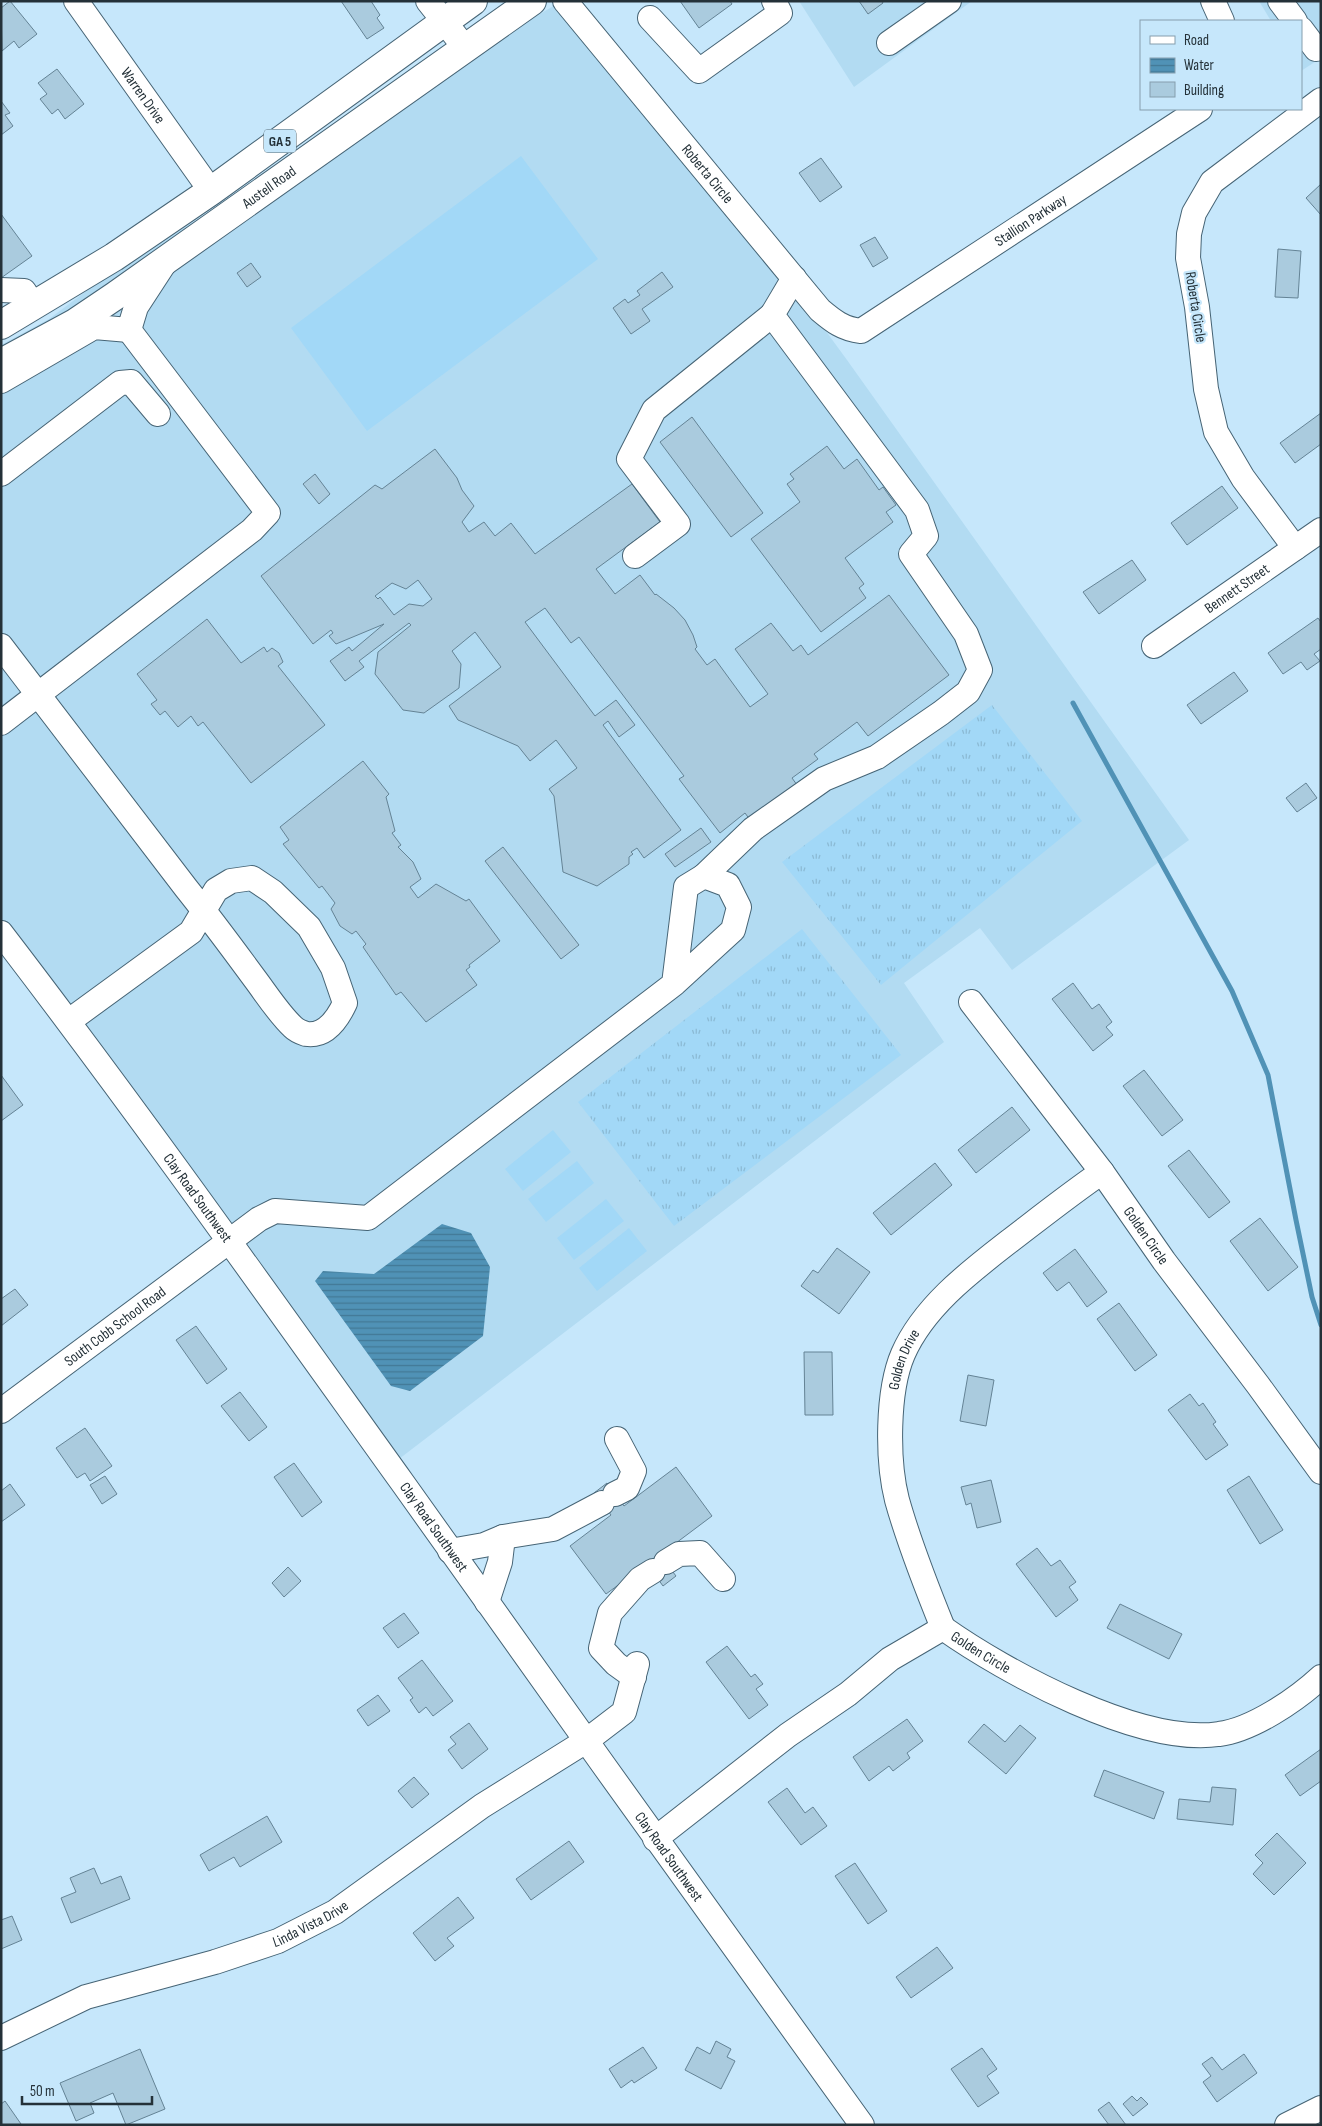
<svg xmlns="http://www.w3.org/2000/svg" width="1322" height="2126" viewBox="0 0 1322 2126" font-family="'Sofia Sans Condensed',sans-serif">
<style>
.built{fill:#b2dbf2}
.grass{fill:url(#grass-tufts)}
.pitch{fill:#a2d8f7}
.water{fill:url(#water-rules)}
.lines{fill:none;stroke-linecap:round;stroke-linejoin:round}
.stream{stroke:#5092b6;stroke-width:5}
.building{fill:#aacbde;stroke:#648395;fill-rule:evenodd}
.minor-casing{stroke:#466475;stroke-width:26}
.major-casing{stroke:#466475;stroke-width:30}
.minor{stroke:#fff;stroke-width:24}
.major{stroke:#fff;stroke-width:28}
.labels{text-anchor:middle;stroke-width:4.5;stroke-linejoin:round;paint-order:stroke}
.shield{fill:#c6e7fb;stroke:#556872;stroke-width:1}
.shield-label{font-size:14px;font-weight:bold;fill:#243138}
.street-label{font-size:15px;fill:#243138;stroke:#c6e7fb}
</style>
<defs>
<pattern id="grass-tufts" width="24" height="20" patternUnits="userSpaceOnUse" patternTransform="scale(1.25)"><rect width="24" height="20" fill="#a2d8f7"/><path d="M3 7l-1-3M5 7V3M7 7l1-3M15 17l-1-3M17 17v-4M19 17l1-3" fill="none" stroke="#8bbad4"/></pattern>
<pattern id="water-rules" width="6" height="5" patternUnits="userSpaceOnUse" patternTransform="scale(1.25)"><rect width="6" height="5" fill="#5092b6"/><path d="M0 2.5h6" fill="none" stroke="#427895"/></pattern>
</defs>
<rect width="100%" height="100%" fill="#c6e7fb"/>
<path class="built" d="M562,1L692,148L847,360L1189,840L1012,970L980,928L904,983L944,1042L382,1472L232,1257L1,954V345L49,319L105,277L318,144Z
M799,1H972L854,87Z
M1259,1H1321V58L1301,71V21H1271Z"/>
<path class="grass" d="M992,705L1082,821L881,985L782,862Z
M802,929L901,1055L674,1226L578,1102Z"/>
<path class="pitch" d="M521,156L598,259L367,431L291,328Z
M553,1130L571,1152L523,1191L505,1169Z
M577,1161L594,1183L546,1222L528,1199Z
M606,1199L624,1221L574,1260L557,1238Z
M629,1228L647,1251L597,1291L579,1268Z"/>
<path class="water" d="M442,1224L471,1233L490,1267L483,1336L410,1391L391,1386L315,1281L323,1271L374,1274Z"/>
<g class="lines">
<path class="stream" d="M1073,703L1232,991L1268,1075L1296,1220L1312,1297L1321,1325"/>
</g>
<path class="building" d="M10,1L37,34L19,48L14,41L2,51L1,8Z
M341,1H371L380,15L377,18L384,28L367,39Z
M680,1H730L732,4L699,28Z
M859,1H882L883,3L868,14Z
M57,69L84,104L65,119L58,109L52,114L40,99L47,94L38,83Z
M1,101L10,113L5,115L13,126L1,135Z
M821,158L842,187L820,202L799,173Z
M1321,184V215L1306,198Z
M1,214L32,256L1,278Z
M875,237L888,258L873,267L860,245Z
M1278,249L1301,251L1298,298L1275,297Z
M251,263L261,277L247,287L237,273Z
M662,272L673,287L642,309L650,321L631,334L613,308L625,299L628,303L640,295L637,291Z
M1321,413V444L1295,463L1280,443Z
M692,417L763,513L731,537L660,442Z
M827,446L844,469L857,459L879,490L883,487L896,505L886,512L893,522L845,558L864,584L859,588L866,598L821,632L751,539L800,502L787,484L794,479L790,474Z
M435,449L457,478L462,490L474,506L462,522L469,532L484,522L495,536L511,523L535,554L632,484L660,522L596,569L615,594L640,575L655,595L656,594L674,608L685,620L693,635L697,647L695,649L707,665L715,659L750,707L768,694L735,649L771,623L793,651L801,645L808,655L889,595L949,675L868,736L857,722L814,754L818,759L792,778L800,789L753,824L745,813L720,833L679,779L684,776L579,637L571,643L545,608L525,622L595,716L616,700L635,725L619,737L608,721L603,725L681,830L644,858L637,848L631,852L633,854L629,857V864L597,886L563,872L554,796L549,789L577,768L556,740L530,761L518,746L458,720L449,706L501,667L475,632L452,651L461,664L459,688L424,713L403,710L375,674L378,652L411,625L409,623L359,661L364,667L345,681L330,661L349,647L352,651L384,624L336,644L329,636L333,633L331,630L313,644L261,576L375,485L382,489ZM418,580L432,599L423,606L409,604L394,615L380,597L378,599L375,596L392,583L406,589Z
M315,474L330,494L319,504L303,484Z
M1222,486L1238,508L1187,545L1171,523Z
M1132,560L1146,580L1099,614L1083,592Z
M1318,618L1321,622V649L1314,654L1320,661L1307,670L1301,662L1283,674L1268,653Z
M207,619L241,663L264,647L267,652L272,648L279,653L283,662L278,666L325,725L251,783L203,722L198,726L191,716L178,727L165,711L160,715L151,704L157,700L137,674Z
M1234,672L1248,691L1201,724L1187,705Z
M363,761L389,794L386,797L395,831L392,833L401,845L398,847L413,862L421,879L410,887L418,898L436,884L466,901L469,899L500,941L469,965L470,967L466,970L477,985L426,1022L401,992L396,995L363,947L366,944L356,931L352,934L340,926L331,909L335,903L322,886L319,888L283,844L289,840L280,827Z
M1306,783L1317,798L1297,812L1286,798Z
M701,828L711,842L675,867L665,854Z
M503,847L579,945L561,959L485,861Z
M1073,983L1092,1009L1099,1004L1112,1022L1106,1027L1113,1035L1093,1051L1052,999Z
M1144,1070L1183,1120L1162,1136L1123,1086Z
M1,1075L23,1105L1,1121Z
M1012,1107L1030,1130L976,1173L958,1150Z
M1189,1150L1230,1202L1209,1218L1168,1166Z
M935,1163L952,1185L891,1235L873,1213Z
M1260,1218L1298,1267L1268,1291L1230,1241Z
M837,1248L870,1272L839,1314L801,1286L813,1270L818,1273Z
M1075,1249L1107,1292L1087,1307L1069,1282L1057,1291L1043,1273Z
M15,1289L28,1305L1,1326V1299Z
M1119,1303L1157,1355L1135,1371L1097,1319Z
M196,1326L227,1369L207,1384L176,1340Z
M804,1352H832L833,1415H805Z
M968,1375L994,1380L986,1426L960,1421Z
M240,1392L267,1427L249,1441L221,1406Z
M1190,1394L1199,1406L1203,1403L1216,1422L1213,1424L1228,1445L1206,1460L1168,1410Z
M85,1428L112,1466L90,1481L85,1473L77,1478L56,1448Z
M294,1463L322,1502L302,1517L274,1477Z
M676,1467L712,1516L660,1555L676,1576L663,1586L647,1564L606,1594L570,1546L611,1515L594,1493L607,1483L624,1506Z
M105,1476L117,1494L102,1504L90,1485Z
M1249,1476L1283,1530L1260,1544L1227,1490Z
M991,1480L1001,1522L977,1528L971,1503L966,1505L961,1487Z
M10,1484L25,1505L1,1522V1491Z
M1037,1548L1051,1566L1060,1560L1076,1582L1069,1587L1078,1600L1056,1617L1016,1564Z
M288,1567L301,1581L284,1597L272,1583Z
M1120,1604L1182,1634L1169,1659L1107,1628Z
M404,1613L419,1633L398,1648L383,1628Z
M727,1646L751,1677L755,1674L763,1684L756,1689L768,1705L749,1719L706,1662Z
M422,1660L453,1701L433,1716L426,1707L419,1713L410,1700L413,1698L398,1678Z
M378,1695L390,1711L368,1726L357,1710Z
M907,1719L923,1741L907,1753L910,1758L893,1771L889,1766L869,1781L853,1757Z
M469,1723L488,1749L462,1769L448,1750L456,1744L450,1737Z
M984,1724L1005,1742L1020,1725L1036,1738L1006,1774L968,1742Z
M1321,1749V1781L1300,1796L1285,1775Z
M1104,1770L1164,1792L1154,1819L1094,1796Z
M414,1777L429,1794L412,1808L398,1791Z
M1212,1787L1236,1789L1233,1825L1177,1819L1179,1799L1210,1802Z
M787,1788L805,1813L813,1807L827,1826L801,1845L768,1802Z
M267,1816L282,1842L240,1867L234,1857L209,1871L200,1855Z
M1277,1833L1306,1863L1274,1895L1253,1874L1263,1863L1255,1855Z
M569,1841L584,1862L531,1900L516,1879Z
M855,1863L887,1911L868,1924L835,1876Z
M94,1868L101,1884L121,1876L130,1899L71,1923L61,1898L76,1892L70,1878Z
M458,1897L474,1918L447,1938L454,1946L435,1961L413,1933Z
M12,1916L22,1940L1,1949V1920Z
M937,1947L953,1968L911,1998L896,1977Z
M716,2041L731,2049L727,2057L735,2061L721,2089L685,2070L697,2047L710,2054Z
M643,2047L657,2068L634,2083L632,2080L621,2088L609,2069Z
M982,2048L997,2069L987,2076L999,2093L978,2107L951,2069Z
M140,2049L165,2109L126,2125L113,2093L90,2103L94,2113L76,2121L60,2083Z
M1244,2054L1257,2073L1217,2102L1203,2082L1211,2076L1202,2064L1212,2057L1222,2070Z
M1132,2096L1137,2101L1141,2097L1148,2104L1133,2116L1123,2104Z
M5,2101L21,2124L20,2125H1V2104Z
M1109,2102L1126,2125H1109L1098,2110Z"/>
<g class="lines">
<defs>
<g id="minor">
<path id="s1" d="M76,1L211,191"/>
<path d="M428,1L466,49"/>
<path id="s2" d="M565,1L820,310C833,321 843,329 861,331L1200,109"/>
<path d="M1213,1L1222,21"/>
<path d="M1280,1L1295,21"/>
<path d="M650,18L699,71L780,13L774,1"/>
<path d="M1301,29L1316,49"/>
<path d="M889,43L949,1"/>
<path d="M1,290L24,291L33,305"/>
<path d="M1,381L94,327L129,330L136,307L164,264"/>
<path d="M1,474L120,383L131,382L158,414"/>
<path d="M1295,548L1243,478L1216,432L1206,389L1197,307L1188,258L1189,234L1194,213L1212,182L1321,100"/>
<path d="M635,556L678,524L629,459L654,410L772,315"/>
<path d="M1,646L186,888C210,918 233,949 255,979C267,995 279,1014 293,1027C296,1030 303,1033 306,1034C326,1037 338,1018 345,1003L333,968L309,927L273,892L252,878L231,881L216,890L191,932L69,1021"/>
<path id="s3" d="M1154,646L1321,530"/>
<path d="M1,723L252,530L268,513L129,330"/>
<path d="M704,876L753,829L824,779L877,757L941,713L968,692L980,670L966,634L911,554L926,536L917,510L772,315L794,278"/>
<path id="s4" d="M1,933C139,1113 270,1298 402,1482C555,1697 707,1911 862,2125"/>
<path id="s5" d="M971,1002L1102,1172L1164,1261L1258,1385L1321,1472"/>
<path id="s6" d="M1,1411L259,1219L275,1211L368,1218L674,984L686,887L704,876L728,885L739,907L733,930L674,984"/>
<path d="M615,1494L627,1488L634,1471L617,1439"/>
<path d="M450,1551L484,1545L503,1537L553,1529L602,1503"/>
<path d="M666,1562L679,1554L700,1553L723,1579"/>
<path d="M487,1602L500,1562L503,1537"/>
<path id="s7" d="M943,1628C926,1586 909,1543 897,1500C887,1461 887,1391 903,1354C924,1306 971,1271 1011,1240C1041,1217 1070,1194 1102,1172"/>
<path id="s8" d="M943,1628C1005,1672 1141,1746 1219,1734C1252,1730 1296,1700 1321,1677"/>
<path d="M634,1677L616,1664L601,1648L610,1613L640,1579L653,1571"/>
<path d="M655,1839L788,1735L848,1694L890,1659L943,1628"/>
<path id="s9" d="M1,2038L86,1997L215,1962L278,1941L335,1912L482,1806L586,1741L624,1712L637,1664"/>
<path d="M1287,2125L1321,2108"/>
</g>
<g id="major">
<path d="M1,325L114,257L211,191L473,1"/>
<path id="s10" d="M1,363L75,323L115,296L532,1"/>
</g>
</defs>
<use href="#minor" class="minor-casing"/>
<use href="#major" class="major-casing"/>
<use href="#minor" class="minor"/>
<use href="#major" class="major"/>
</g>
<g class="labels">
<rect class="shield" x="264" y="129.5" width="32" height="23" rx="4"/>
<g class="shield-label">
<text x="280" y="146">GA 5</text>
</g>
<g class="street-label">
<text dy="5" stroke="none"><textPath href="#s1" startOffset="116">Warren Drive</textPath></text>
<text dy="5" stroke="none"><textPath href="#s2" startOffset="224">Roberta Circle</textPath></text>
<text dy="5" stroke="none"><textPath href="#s10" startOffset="321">Austell Road</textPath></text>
<text dy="5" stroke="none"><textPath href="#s2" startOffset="650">Stallion Parkway</textPath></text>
<text transform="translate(1196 307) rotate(81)" y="5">Roberta Circle</text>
<text dy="5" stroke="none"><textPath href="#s3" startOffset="101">Bennett Street</textPath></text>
<text dy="5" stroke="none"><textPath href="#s4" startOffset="330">Clay Road Southwest</textPath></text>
<text dy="5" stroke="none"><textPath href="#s5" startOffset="292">Golden Circle</textPath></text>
<text dy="5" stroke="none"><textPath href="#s6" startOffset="142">South Cobb School Road</textPath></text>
<text dy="5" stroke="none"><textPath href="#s7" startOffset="279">Golden Drive</textPath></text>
<text dy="5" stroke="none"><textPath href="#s4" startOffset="735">Clay Road Southwest</textPath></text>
<text dy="5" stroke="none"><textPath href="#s8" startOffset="45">Golden Circle</textPath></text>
<text dy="5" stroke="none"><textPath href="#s4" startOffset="1140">Clay Road Southwest</textPath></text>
<text dy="5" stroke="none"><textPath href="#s9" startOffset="331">Linda Vista Drive</textPath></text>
</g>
</g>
<rect width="1322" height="2126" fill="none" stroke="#243138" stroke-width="5"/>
<rect x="1140" y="20" width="162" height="90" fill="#c6e7fb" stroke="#859ead"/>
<rect x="1150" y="36" width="25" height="8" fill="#ffffff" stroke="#859ead"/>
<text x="1184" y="45" font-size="15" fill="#243138">Road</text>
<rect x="1150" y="58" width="25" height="15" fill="url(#water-rules)" stroke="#859ead"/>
<text x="1184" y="70" font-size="15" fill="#243138">Water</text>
<rect x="1150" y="82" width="25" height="15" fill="#aacbde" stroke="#859ead"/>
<text x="1184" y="95" font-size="15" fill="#243138">Building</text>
<path d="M22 2096v8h130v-8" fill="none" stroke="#243138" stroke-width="2.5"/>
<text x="30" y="2096" font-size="15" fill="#243138" stroke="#c6e7fb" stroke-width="4" paint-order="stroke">50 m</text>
</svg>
